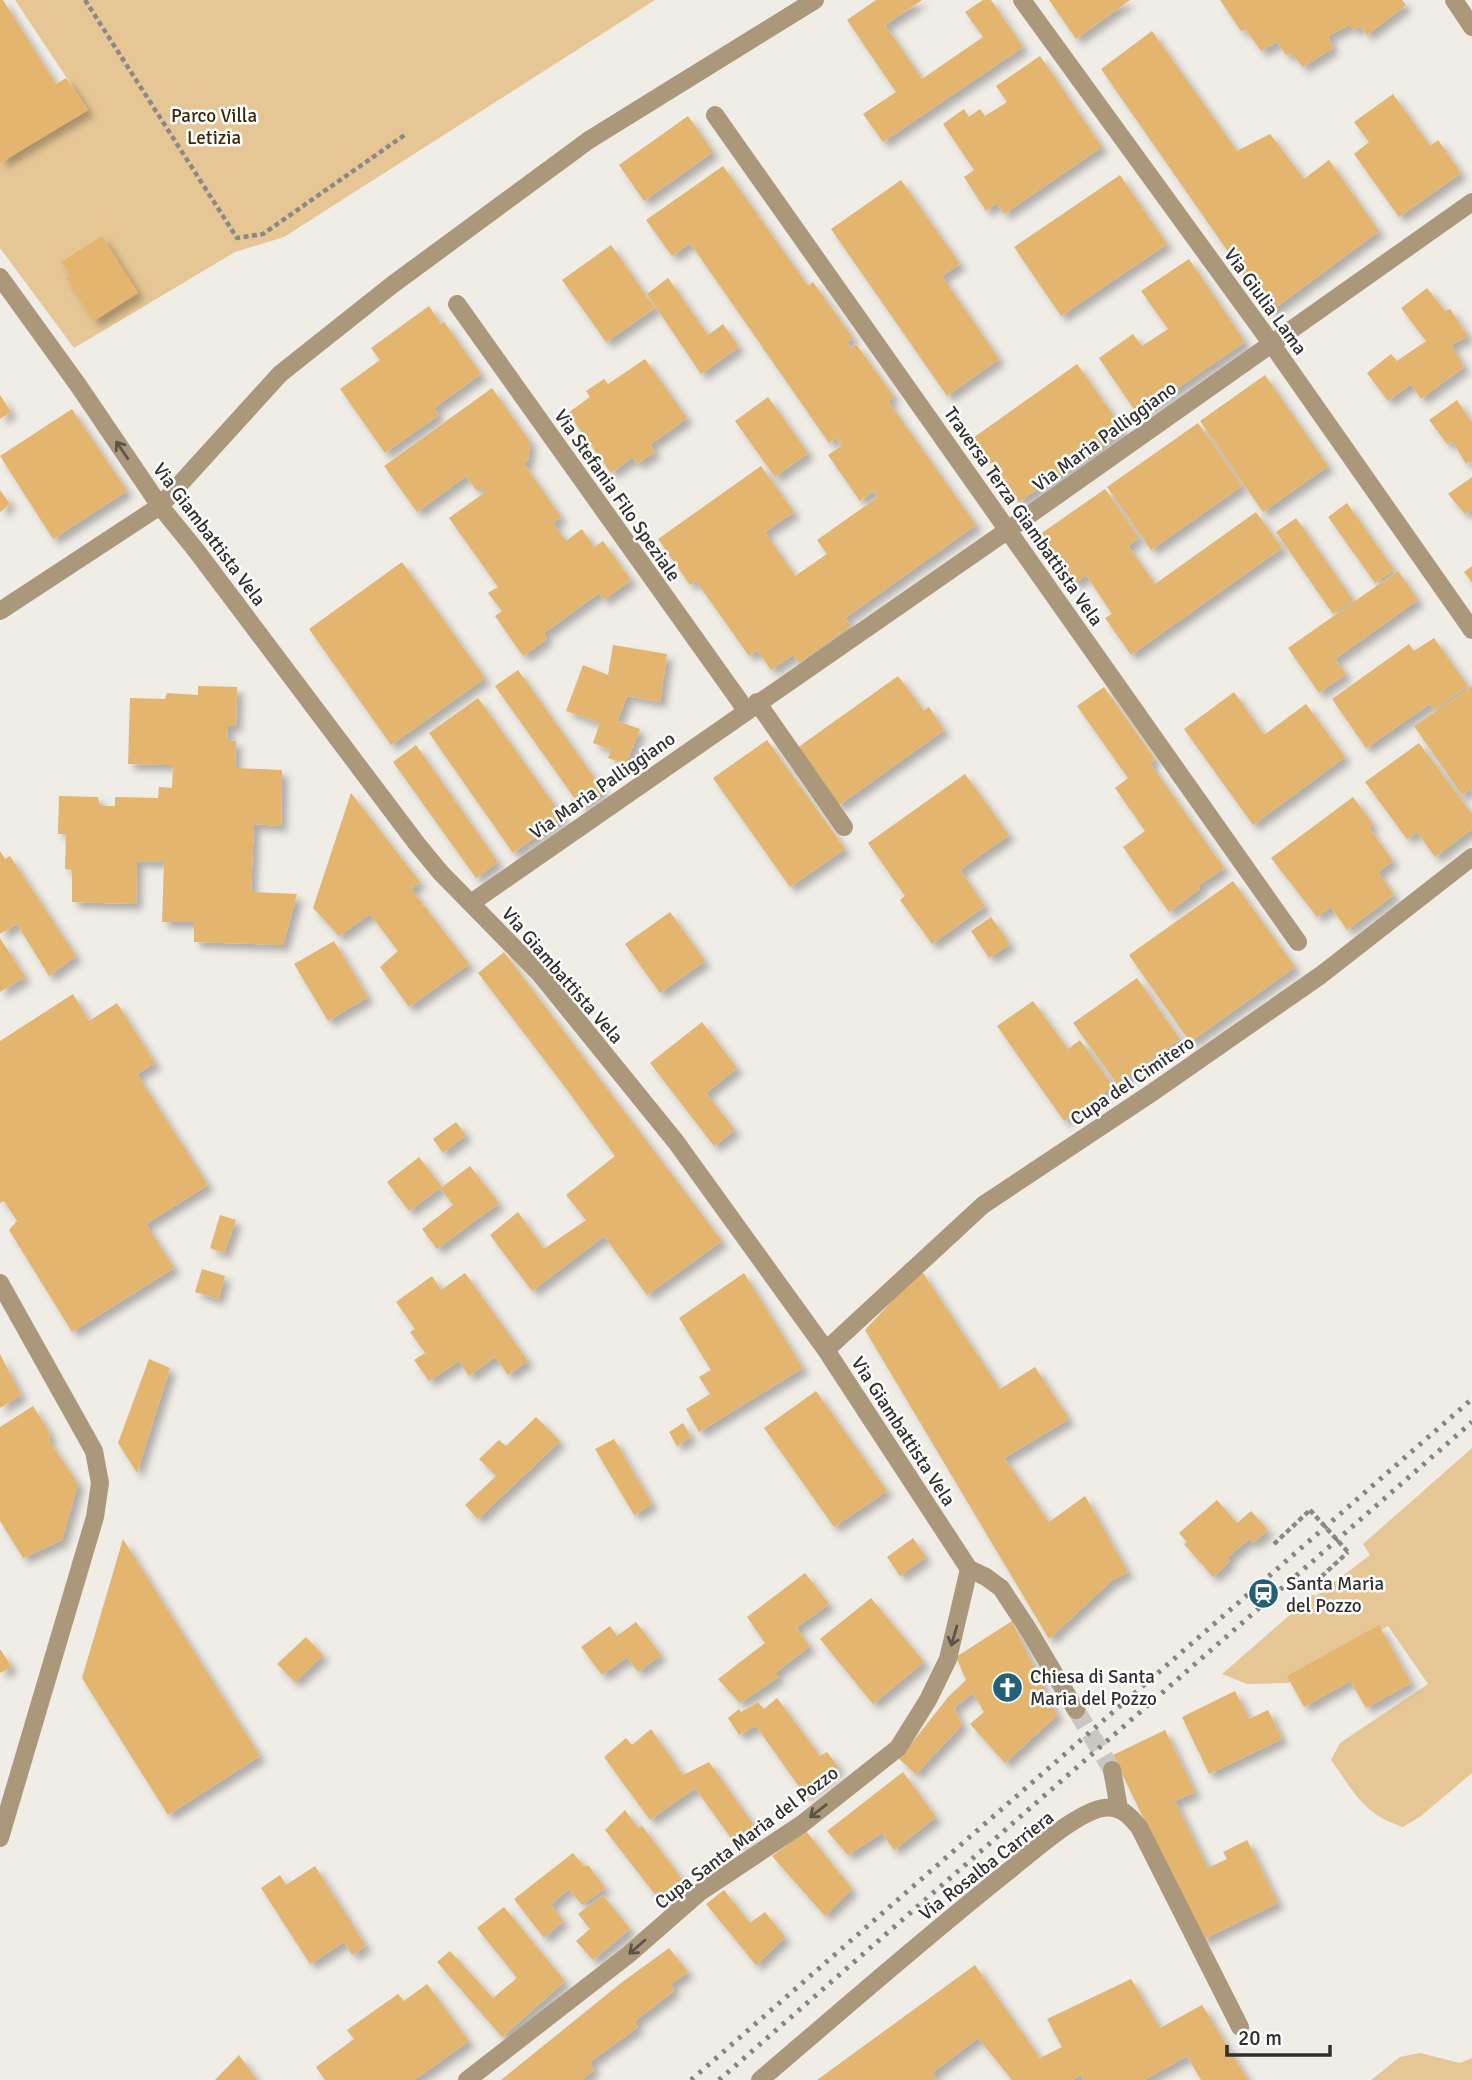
<svg xmlns="http://www.w3.org/2000/svg" width="1472" height="2080" viewBox="0 0 1472 2080" font-family="Signika,sans-serif">
<style>
.green{fill:#e6c695}
.building{fill:#e3b56e;filter:url(#shadow)}
.lines{fill:none;stroke-linecap:round;stroke-linejoin:round}
.minor-tunnel{stroke:#cac6c1;stroke-width:18;stroke-dasharray:18 9;stroke-linecap:butt}
.path{stroke:#8b8985;stroke-width:4.5;stroke-dasharray:5 3.5;stroke-linecap:butt}
.minor{stroke:#ab987b;stroke-width:18}
.rail{stroke:#888581;stroke-width:5;stroke-dasharray:3.5 7;stroke-linecap:butt}
.path-bridge{stroke:#8b8985;stroke-width:4.5;stroke-dasharray:5 3.5;stroke-linecap:butt}
.oneway{stroke:#5c5448}
.labels{text-anchor:middle;stroke-width:5;stroke-linejoin:round;paint-order:stroke}
.park-label{font-size:19px;fill:#3a2807;stroke:#fff}
.street-label{font-size:19px;fill:#312f2d;stroke:#fff}
.poi-label{font-size:19px;fill:#312f2d;stroke:#fff;text-anchor:start}
</style>
<defs>
<filter id="shadow"><feDropShadow dx="6" dy="6" stdDeviation="3.5" flood-color="#0004"/></filter>
</defs>
<rect width="100%" height="100%" fill="#f0ece6"/>
<path class="green" d="M15,0H655L284,237L235,252L74,348L0,248V163L88,110Z
M1472,1448V1773L1421,1816L1403,1827C1364,1815 1354,1792 1331,1760L1340,1743L1428,1684L1388,1626L1288,1683L1247,1684L1222,1674L1313,1595L1316,1596L1370,1555L1363,1544Z
M1420,2053L1460,2063L1472,2058V2080H1371L1400,2057Z"/>
<path class="building" d="M0,0H3L56,84L66,78L88,110L0,163Z
M876,0H922L885,25L922,79L983,37L965,12L983,0H991L1023,47L883,142L863,114L896,92L847,20Z
M1049,0H1130L1076,39Z
M1220,0H1402L1406,5L1367,35L1360,26L1354,30L1349,25L1328,36L1333,48L1303,67L1292,54L1286,55L1277,42L1261,51L1246,30L1241,31Z
M1152,31L1237,151L1270,134L1304,179L1329,160L1379,231L1270,312L1101,69Z
M1040,56L1102,147L1004,214L997,203L986,211L964,177L974,170L943,124L964,109L969,117L980,109L985,116L1007,102L996,86Z
M1393,94L1430,146L1438,140L1461,173L1399,217L1354,154L1369,142L1354,122Z
M688,116L713,152L644,201L619,165Z
M723,166L808,286L813,282L853,338L847,342L851,348L856,344L894,397L888,401L976,525L845,618L851,626L799,663L793,655L771,670L757,650L749,656L696,581L690,585L658,539L761,466L794,512L765,532L795,576L827,554L817,540L878,497L874,491L860,501L828,455L841,446L836,438L829,443L690,243L672,256L646,220Z
M1120,175L1167,244L1061,316L1014,247Z
M901,180L960,264L942,276L999,359L947,396L831,229Z
M102,236L138,293L94,321L66,278L70,275L61,262Z
M611,245L655,308L606,342L562,280Z
M1189,259L1245,342L1138,415L1099,358L1133,334L1142,346L1168,329L1141,291Z
M668,278L708,335L723,324L739,347L701,374L647,294Z
M1427,288L1445,311L1450,309L1468,336L1451,345L1464,367L1421,399L1411,384L1388,401L1367,373L1391,354L1397,361L1426,341L1401,308Z
M429,306L441,324L444,322L481,374L434,408L439,415L385,453L340,389L380,360L371,348Z
M645,359L687,418L650,445L655,452L637,464L633,457L611,473L568,413L590,397L586,391L604,379L608,384Z
M1077,364L1123,429L1019,502L973,438Z
M1265,375L1328,466L1263,512L1200,421Z
M492,388L530,442L528,460L524,464L561,517L553,523L566,541L582,529L594,547L603,541L631,580L604,600L599,593L544,633L547,639L523,656L495,616L502,611L488,593L498,587L449,518L488,490H476L466,476L417,512L384,466Z
M0,395L11,412L0,419Z
M768,397L808,453L775,477L735,421Z
M1457,400L1472,423V464L1470,461L1466,464L1453,442L1447,444L1429,420Z
M72,409L127,491L53,539L0,456Z
M1198,423L1242,486L1151,550L1107,487Z
M1472,477V509L1465,514L1448,494Z
M1105,489L1139,538L1128,546L1155,584L1256,512L1282,548L1131,655L1105,618L1112,614L1086,575L1074,584L1039,535Z
M0,490L10,504L0,512Z
M1347,503L1394,570L1375,583L1328,517Z
M1296,518L1353,600L1333,614L1276,532Z
M402,562L485,678L391,745L309,629Z
M1472,566V583L1464,572Z
M1398,571L1418,600L1335,659L1346,674L1319,693L1288,648Z
M1434,638L1468,686L1434,710L1430,704L1366,748L1332,699L1409,644L1414,651Z
M613,645L667,654L660,702L627,696L617,721L640,729L626,764L608,758L611,750L593,743L600,723L566,711L583,665L608,675Z
M518,670L603,790L580,806L495,686Z
M898,676L924,711L929,707L944,730L838,806L797,748Z
M198,686L237,687L236,726H228L227,740L236,741L235,768L282,770L281,826L254,824L251,892L297,894L283,945L194,942V922H162L164,862L137,861L136,904L72,902V870L65,869L66,834H58L59,796L98,797L100,806H115V797L158,798L159,787L172,788L173,765L128,764L130,698L165,699L167,693L198,695Z
M1472,686V792L1470,789L1462,795L1414,726Z
M1104,687L1155,759L1150,763L1224,868L1198,886L1200,889L1169,912L1123,847L1145,831L1115,788L1128,778L1077,706Z
M1234,692L1264,735L1306,704L1345,757L1253,825L1184,729Z
M478,698L563,817L513,853L429,733Z
M767,740L845,849L790,887L713,778Z
M1419,743L1472,814V829L1435,857L1417,832L1407,839L1365,782Z
M416,745L498,862L476,878L393,762Z
M965,774L1009,835L960,870L985,906L932,944L900,900L905,896L868,843Z
M351,793L420,882L411,889L469,964L409,1007L380,967L398,951L370,914L339,936L313,908Z
M1353,797L1373,824L1369,828L1393,861L1378,872L1394,895L1347,930L1331,907L1317,917L1271,858Z
M0,851L5,859L10,856L76,956L49,976L17,924L0,934Z
M1233,881L1295,967L1190,1042L1129,955Z
M670,912L705,961L660,993L625,944Z
M991,917L1010,944L989,958L971,931Z
M0,938L25,977L0,992Z
M334,941L368,997L328,1021L294,964Z
M504,952L722,1241L647,1295L604,1236L532,1291L490,1235L518,1212L544,1249L586,1220L566,1195L615,1156L565,1087L478,973Z
M1137,978L1180,1039L1117,1084L1073,1023Z
M73,994L89,1021L117,1003L155,1063L137,1074L208,1185L146,1224L174,1268L72,1332L9,1230L17,1221L4,1201L0,1203V1041Z
M1033,1001L1068,1049L1080,1040L1113,1086L1064,1121L997,1026Z
M702,1022L737,1068L706,1093L735,1130L714,1146L650,1063Z
M456,1122L466,1135L443,1153L433,1139Z
M419,1157L442,1187L470,1166L499,1203L437,1249L422,1229L453,1205L440,1188L409,1211L387,1182Z
M220,1215L236,1220L224,1253L210,1248Z
M202,1269L225,1276L218,1299L195,1292Z
M921,1270L1000,1389L1035,1367L1069,1419L1004,1458L1049,1522L1085,1496L1128,1572L1111,1581L1049,1639L865,1330Z
M465,1273L528,1361L508,1375L495,1357L469,1376L459,1361L429,1381L414,1360L425,1353L410,1332L415,1329L396,1302L432,1276L441,1290Z
M744,1273L803,1368L699,1432L686,1409L710,1394L699,1377L711,1370L679,1318Z
M0,1354L21,1395L0,1408Z
M149,1359L170,1368L137,1473L118,1443Z
M816,1391L887,1491L834,1527L764,1428Z
M33,1406L51,1435L48,1439L78,1484L62,1540L23,1558L0,1521V1427Z
M536,1417L560,1441L478,1519L465,1505L496,1476L479,1459L499,1440L506,1446Z
M683,1423L691,1437L677,1446L669,1432Z
M614,1439L652,1504L634,1515L595,1449Z
M1217,1500L1237,1523L1251,1511L1268,1530L1253,1543L1249,1539L1227,1558L1230,1561L1213,1577L1184,1544L1187,1542L1179,1533Z
M913,1538L926,1557L900,1576L887,1557Z
M123,1539L260,1756L168,1815L82,1678Z
M805,1573L829,1604L796,1628L810,1646L775,1673L779,1677L740,1703L718,1679L765,1643L747,1617Z
M871,1598L924,1662L873,1704L820,1639Z
M1012,1621L1057,1715L1005,1763L970,1724L984,1712L973,1693L954,1707L962,1725L916,1774L899,1759L949,1696L966,1680L956,1657Z
M636,1622L661,1655L638,1672L627,1657L602,1675L581,1647L610,1626L617,1636Z
M1379,1625L1411,1683L1366,1708L1350,1681L1304,1707L1287,1676Z
M306,1637L323,1655L295,1682L277,1664Z
M0,1649L12,1667L0,1673Z
M1235,1691L1249,1719L1268,1710L1282,1739L1209,1774L1182,1717Z
M777,1698L820,1756L827,1752L839,1768L805,1795L756,1726L739,1735L728,1718L739,1709L741,1712L758,1702L764,1709Z
M651,1729L683,1775L709,1762L756,1828L736,1845L695,1788L650,1820L604,1757L626,1738L632,1745Z
M1165,1730L1195,1792L1175,1801L1208,1868L1227,1859L1223,1852L1247,1840L1278,1903L1202,1940L1113,1755Z
M903,1772L936,1817L894,1850L882,1833L848,1855L827,1831Z
M625,1810L638,1828L642,1826L685,1883L661,1902L605,1830Z
M806,1831L852,1889L825,1916L772,1856Z
M573,1853L584,1866H589L605,1888L582,1905L569,1889L551,1904L563,1921L544,1938L514,1899Z
M315,1866L366,1946L352,1955L344,1942L310,1964L261,1888L280,1875L286,1885Z
M724,1890L750,1923L765,1912L785,1937L756,1965L706,1904Z
M603,1895L630,1929L593,1960L576,1941L590,1929L578,1914Z
M504,1907L565,1981L502,2037L437,1962L450,1951L493,1998L517,1978L477,1928Z
M669,1948L688,1972L671,1984L674,1991L635,2021L638,2027L590,2062L594,2070L581,2080H501L621,1983Z
M975,1965L1040,2058L1062,2047L1047,2019L1131,1979L1160,2028L1202,2005L1248,2080H1201L1187,2056L1144,2080H1084L1081,2075L1072,2080H1012L978,2038L932,2073L937,2080H817Z
M427,1984L469,2041L414,2080H325L316,2067L354,2039L347,2030L398,1994L404,2001Z
M239,2055L257,2080H215Z"/>
<g class="lines">
<path class="minor-tunnel" d="M1076,1710L1112,1770"/>
<path class="path" d="M85,0L237,238L263,234L406,134
M1274,1544L1310,1510
M1309,1588L1348,1552"/>
<path class="minor" d="M1022,0L1271,343L1472,630
M1454,0L1472,27
M715,115L1298,942
M0,277L78,385L160,506L195,549L417,844L441,873L540,974L676,1142L826,1350L969,1569L986,1577L1001,1588L1028,1629L1076,1710
M457,304L746,710
M0,611L160,506L280,374L392,285L589,140L815,0
M757,702L844,827
M471,903L1008,530L1472,202
M0,1283L94,1451L100,1483L95,1517L0,1838
M826,1350L983,1205L1153,1092L1321,975L1472,857
M1112,1770L1119,1808
M467,2080L628,1955L700,1892L802,1824L898,1748L928,1700L948,1659L969,1569
M760,2080C841,2011 922,1940 1006,1873C1029,1855 1075,1813 1103,1808C1120,1805 1129,1815 1139,1827L1240,2027"/>
<path class="rail" d="M691,2080L1472,1399
M719,2080L1472,1422"/>
<path class="path-bridge" d="M1310,1510L1348,1552"/>
</g>
<defs><path id="oneway-shaft" d="M-6 0H5M1.5-3L5.5 0L1.5 3" fill="none" stroke-width="1.6" stroke-linecap="round" stroke-linejoin="round" transform="scale(1.75)"/></defs>
<g class="oneway">
<use href="#oneway-shaft" transform="translate(122 450) rotate(-124)"/>
<use href="#oneway-shaft" transform="translate(954 1636) rotate(106)"/>
<use href="#oneway-shaft" transform="translate(818 1811) rotate(142)"/>
<use href="#oneway-shaft" transform="translate(637 1947) rotate(139)"/>
</g>
<defs>
<symbol id="station-disc" viewBox="-11 -11 22 22"><circle r="9.5" fill="#246078" stroke="#fff"/><path d="M-3-6H3Q5-6 5-4V2Q5 4 3 4L4.5 6H3L1.5 4h-3L-3 6H-4.5L-3 4Q-5 4-5 2V-4Q-5-6-3-6ZM-3.5-4v3h7v-3ZM-3.5 1v1.5H-2V1ZM2 1v1.5H3.5V1Z" fill="#fff"/></symbol>
<symbol id="church-disc" viewBox="-11 -11 22 22"><circle r="9.5" fill="#246078" stroke="#fff"/><path d="M-1.2-6h2.4v3.5h3.3v2.4h-3.3V6h-2.4V-.1h-3.3v-2.4h3.3Z" fill="#fff"/></symbol>
</defs>
<g fill-rule="evenodd">
<use href="#station-disc" x="1246" y="1576" width="35" height="35"/>
<use href="#church-disc" x="990" y="1670" width="35" height="35"/>
</g>
<g class="labels">
<g class="park-label">
<text x="214" y="122">Parco Villa<tspan x="214" dy="22">Letizia</tspan></text>
</g>
<g class="street-label">
<text transform="translate(1266 301) rotate(54)" y="7">Via Giulia Lama</text>
<text transform="translate(1104 436) rotate(-36)" y="7">Via Maria Palliggiano</text>
<text transform="translate(618 495) rotate(55)" y="7">Via Stefania Filo Speziale</text>
<text transform="translate(1024 516) rotate(55)" y="7">Traversa Terza Giambattista Vela</text>
<text transform="translate(210 534) rotate(53)" y="7">Via Giambattista Vela</text>
<text transform="translate(602 785) rotate(-35)" y="7">Via Maria Palliggiano</text>
<text transform="translate(563 975) rotate(49)" y="7">Via Giambattista Vela</text>
<text transform="translate(1132 1080) rotate(-34)" y="7">Cupa del Cimitero</text>
<text transform="translate(904 1431) rotate(57)" y="7">Via Giambattista Vela</text>
<text transform="translate(746 1837) rotate(-37)" y="7">Cupa Santa Maria del Pozzo</text>
<text transform="translate(986 1865) rotate(-38)" y="7">Via Rosalba Carriera</text>
</g>
<g class="poi-label">
<text x="1286" y="1590">Santa Maria<tspan x="1286" dy="22">del Pozzo</tspan></text>
<text x="1030" y="1683">Chiesa di Santa<tspan x="1030" dy="22">Maria del Pozzo</tspan></text>
</g>
</g>
<path d="M1227 2045v10h103v-10" fill="none" stroke="#312f2d" stroke-width="3.5"/>
<text x="1238" y="2045" font-size="21" fill="#312f2d" stroke="#ffffff" stroke-width="5" paint-order="stroke">20 m</text>
</svg>
